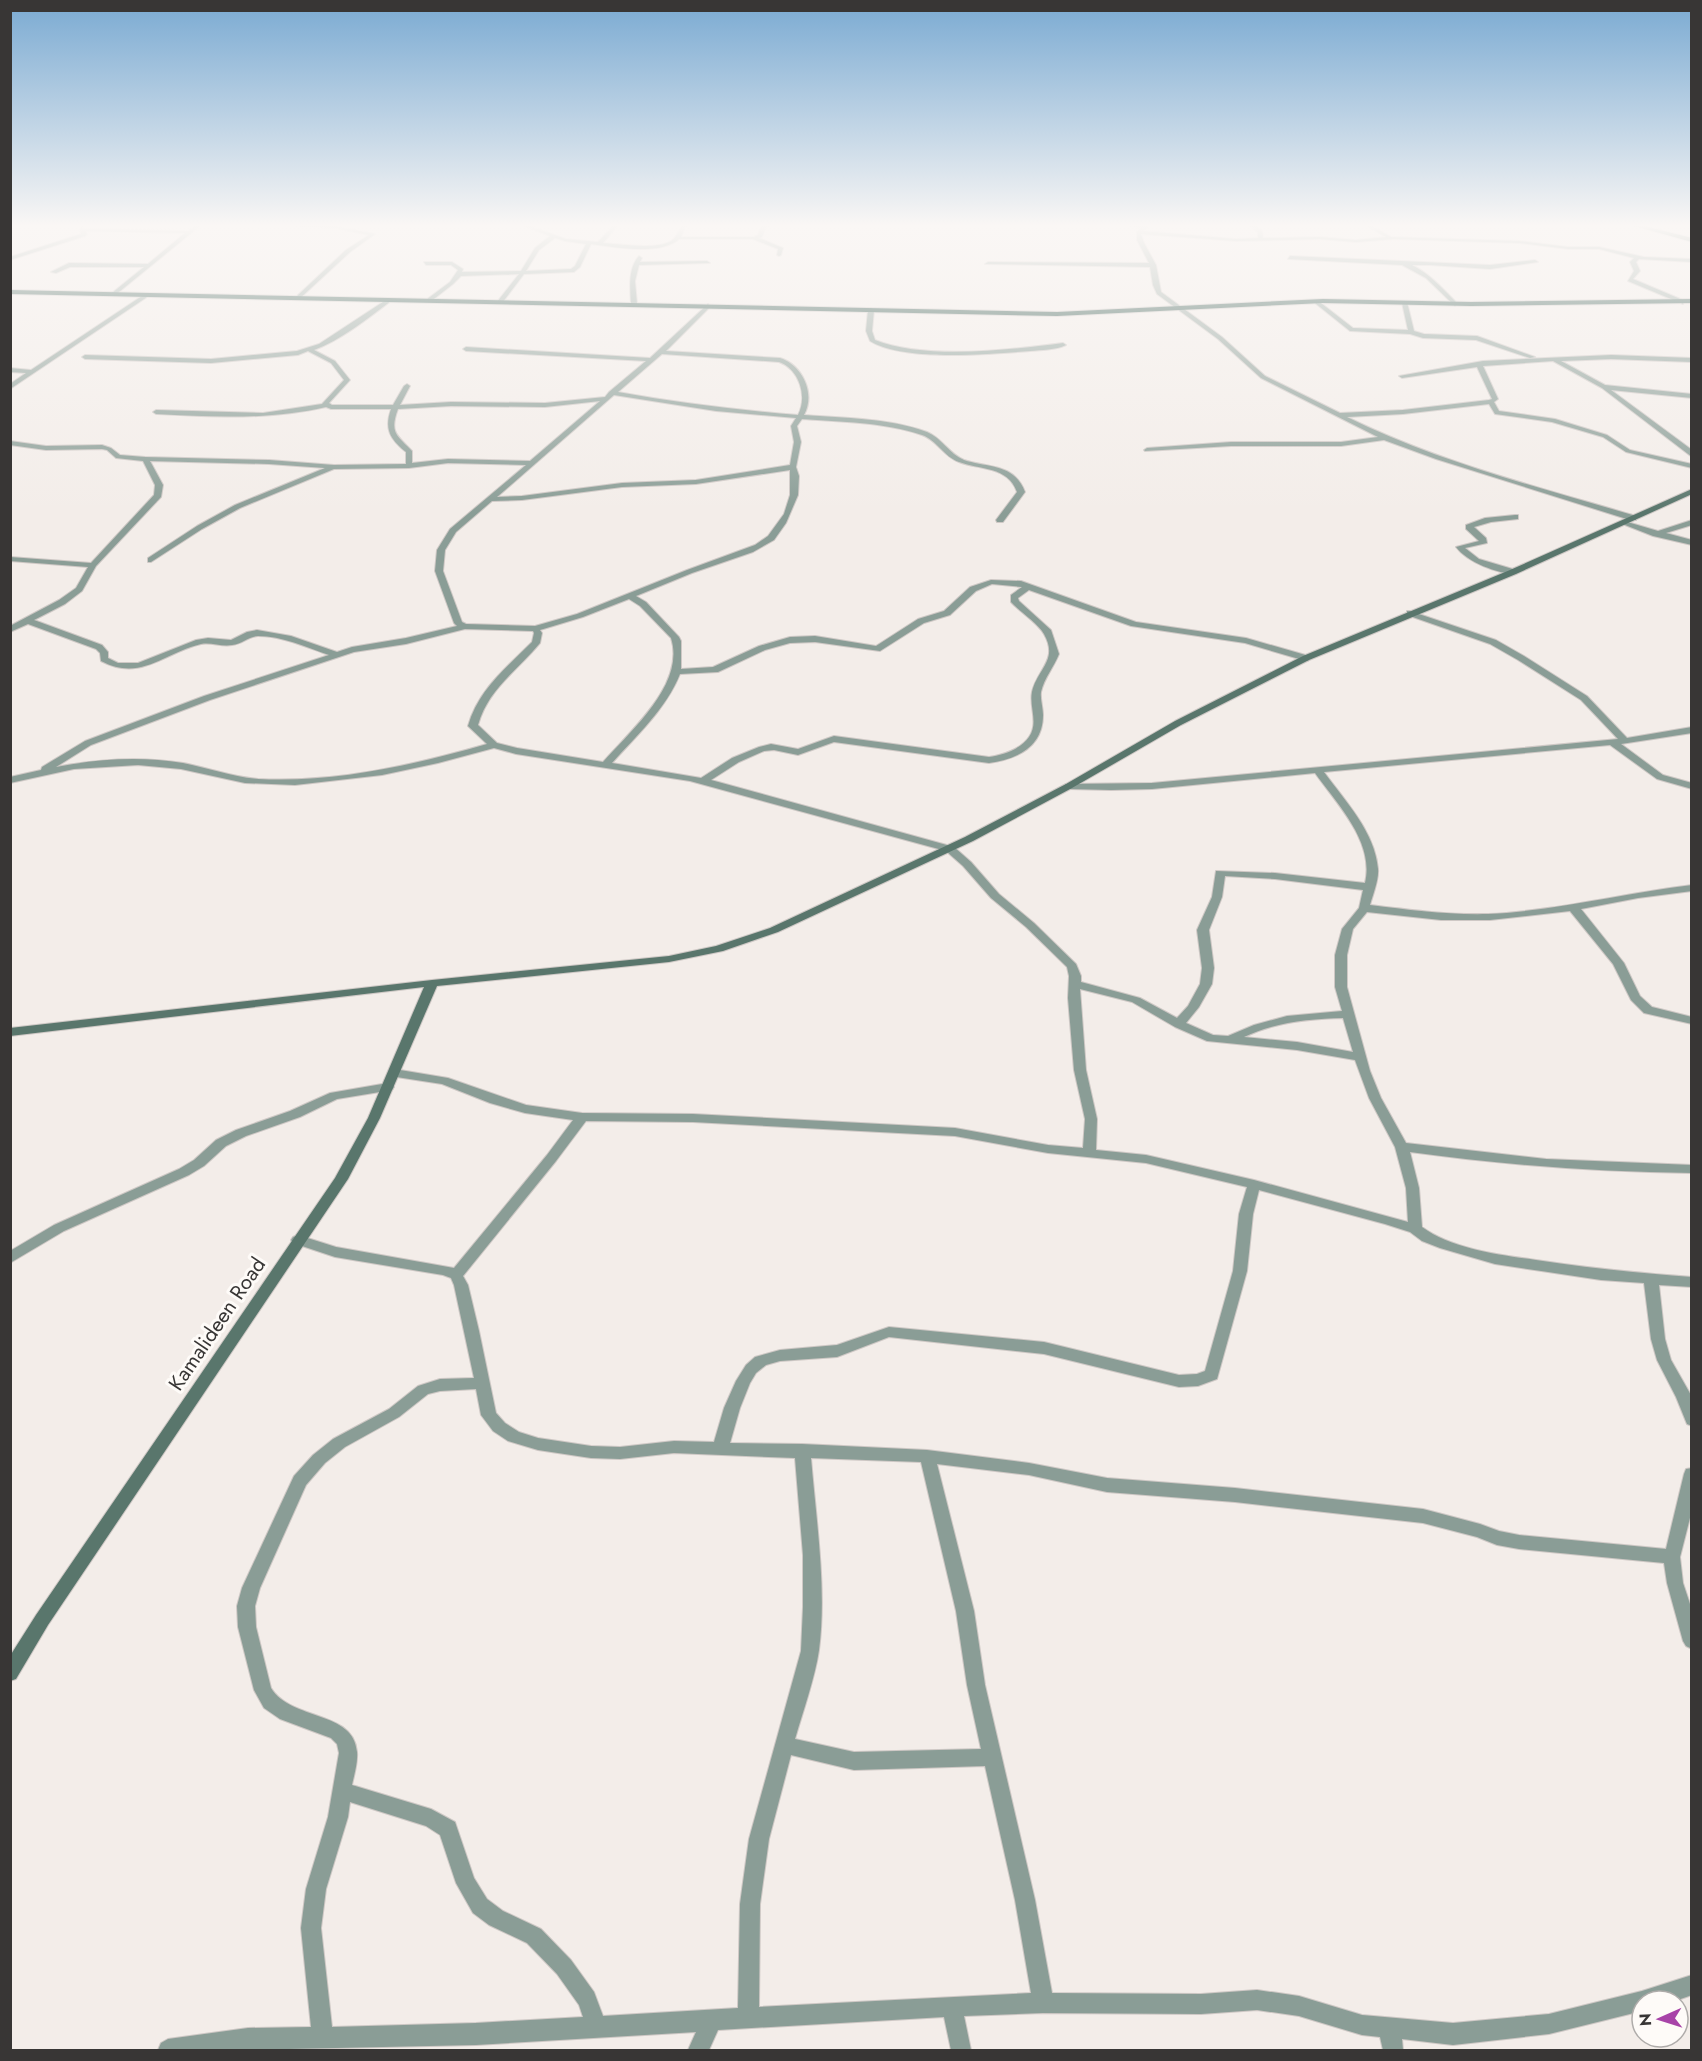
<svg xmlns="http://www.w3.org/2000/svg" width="1702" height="2061" viewBox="0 0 1702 2061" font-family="Jost,sans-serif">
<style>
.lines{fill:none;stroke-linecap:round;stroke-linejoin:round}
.street-casing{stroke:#cec8c5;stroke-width:2}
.secondary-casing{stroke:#cec8c5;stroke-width:2}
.primary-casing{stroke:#cec8c5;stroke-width:2}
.highway-casing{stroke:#cec8c5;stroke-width:2}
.street{fill:#8a9d96;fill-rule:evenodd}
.secondary{fill:#59766c;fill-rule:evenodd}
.primary{fill:#375a4f;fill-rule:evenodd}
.highway{fill:#174237;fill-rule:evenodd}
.labels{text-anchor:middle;stroke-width:6;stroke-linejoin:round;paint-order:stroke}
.near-street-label{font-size:21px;fill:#383635;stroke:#fefbf8}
</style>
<rect width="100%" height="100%" fill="#f3ede9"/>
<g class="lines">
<defs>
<path id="street" d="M196,225H201L114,296L112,293L144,267H70L56,273L51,272L69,263L148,264L185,233L86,231L87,234L85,236L10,260V257L81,234L80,228L82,227L85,229L189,231Z
M281,225L335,226L375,234L350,252L298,300L296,297L346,250L369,235L335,228Z
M522,225H527L566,239L598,242L614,225H618L603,243C620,244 657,250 671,241C677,237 679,230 682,225H686L681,237H754L758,235L761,227L770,225L765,229L762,237L759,238L783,248L781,255L779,256L777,255L778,249L753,239H679C660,256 615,247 591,244L580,267L574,272L524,274L502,303L497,302L519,274L461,276L453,284L430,302H426V300L450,282L458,270L451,265H426L424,262H452L463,269L462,272L521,271L535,248L550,236ZM555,238L565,241L586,244L575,266L571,269L526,271L539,250Z
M1126,225H1150L1143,231L1236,239L1258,238V232L1249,225H1254L1262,230L1263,238L1320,237L1356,240L1386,237L1365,225H1370L1391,237L1519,241L1568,247H1599L1644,257L1692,259V262L1639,259L1636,262L1640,271L1633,279L1685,301L1683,304L1628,281L1634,271L1630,262L1634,258L1599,249H1568L1519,243L1394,239L1356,242L1320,239L1236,241L1141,234L1144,243L1156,265L1161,292L1222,337L1265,376L1340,413L1403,410L1489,400L1492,399L1477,367L1402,378L1399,376L1483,361L1611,355L1692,358V362L1611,359L1561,361L1605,385L1692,394V398L1611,390L1688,447L1692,450V457L1602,388L1553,361L1483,366L1498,399L1494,402L1499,411L1555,419L1607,435L1630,450L1692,464V468L1626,452L1603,437L1552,422L1495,414L1489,404L1403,414L1347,417C1438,462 1538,487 1636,516V520H1630L1436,459L1384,440L1341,446H1231L1145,451L1144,450L1147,448L1231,442H1341L1378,437L1261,378L1218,339L1157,294L1153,285L1150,267L985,264L988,262L1149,263L1137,240V232L1141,228Z
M639,256L642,258L640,262L707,261L710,263L639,265L635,281L637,304L634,306L631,304C630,287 628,268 639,256Z
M1290,256L1490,265L1535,260L1538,262L1490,269L1430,265H1412C1430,274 1443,289 1457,303L1455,306L1426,278L1402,265L1288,259Z
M145,294L150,295L10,389V384L26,373L10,372V368L31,370Z
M389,298L391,301C367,319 341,340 314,350L335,361L350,380L329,403L332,405H393L404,386L407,384L410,386L400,405L451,402L545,403L605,397L609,392L646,361L466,351L463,349L466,347L650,358L708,304L710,307L666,351L780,358C802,365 816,393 804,415C845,418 889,418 927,432C942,438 949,454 964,460C988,468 1014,463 1025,492L1003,522H997L996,520L1017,492C1008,466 980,470 959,462C944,457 937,440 922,435C884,422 841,422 802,419L797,426L801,442L796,467L799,476L798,495L786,523L774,540L753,552L692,573L636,596L646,602L679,637L681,641V669L713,667L759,646L790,637L815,636L876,646L918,619L944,611L970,587L991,580L1021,581L1136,622L1246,638L1309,656V660L1306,661L1245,643L1131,626L1029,590L1018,598L1019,601L1051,630L1059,654C1054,667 1044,678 1041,692C1040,699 1043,708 1043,715C1043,747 1017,759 989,763L834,742L798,755L774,750L764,751L739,762L711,780L954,847L971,862L999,894L1034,923L1076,964L1081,976V982L1140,998L1177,1018L1188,1006L1200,984L1202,968L1197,930L1212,897L1216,871L1275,873L1365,883C1375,842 1337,804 1315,773L1152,789L1111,790L1069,789L1064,786L1066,784L1152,783L1618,739L1581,700L1518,660L1490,644L1407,615V611H1410L1496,640L1524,656L1587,696L1627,738L1692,727V733L1621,744L1663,775L1692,783V789L1657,779L1610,745L1324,772C1345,801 1375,832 1378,869C1379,880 1373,894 1370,905C1410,910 1448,915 1488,914C1555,911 1625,893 1692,885V891L1638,898L1581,909L1624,963L1640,996L1652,1007L1692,1017V1024L1644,1013L1631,1000L1613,964L1570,911L1490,920H1441L1367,912L1353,929L1347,955V987L1370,1071L1381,1098L1406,1143L1546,1159L1692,1165V1173C1597,1172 1504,1165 1410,1152L1419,1188L1422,1227C1452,1249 1500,1255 1536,1260C1588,1268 1639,1273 1692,1277V1287L1659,1285L1665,1339L1671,1360L1692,1397V1426L1687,1424L1676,1397L1657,1360L1651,1339L1644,1283L1601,1280L1495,1264L1440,1248L1422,1241L1410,1232L1385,1224L1259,1190L1253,1214L1247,1271L1217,1379L1198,1386L1179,1387L1044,1354L889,1337L837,1357L780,1361L766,1365L756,1373L750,1383L740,1408L730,1443L802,1444L927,1450L1029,1463L1107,1478L1235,1488L1423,1509L1480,1524L1499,1531L1519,1535L1666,1549L1684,1474L1686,1469L1692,1468V1510L1680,1557L1683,1583L1692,1610V1649L1686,1646L1683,1641L1667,1583L1664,1563L1519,1549L1497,1545L1477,1537L1423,1523L1235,1502L1107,1492L1029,1475L937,1464L974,1611L985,1685L1035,1900L1052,1993L1201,1994L1257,1990L1299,1996L1362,2015L1453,2023L1549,2014L1642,1991L1692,1975V1995L1675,2001H1642V2011L1549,2034L1453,2045L1402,2039L1403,2050H1383L1380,2037L1362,2035L1299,2016L1257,2010L1201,2014L1043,2013L964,2016L971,2050H951L944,2017L718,2030L709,2050H688L696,2032L476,2045L241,2050H158L161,2043L168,2039L248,2028L311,2027L301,1928L306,1889L328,1817L339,1753L337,1744L331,1738L280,1719L264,1708L254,1690L238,1627L237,1606L242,1588L294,1476L313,1455L333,1439L389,1409L418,1386L440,1379L474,1378L454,1285L451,1278L443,1275L335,1257L293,1243L291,1240L293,1237L298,1235L336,1247L454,1268L547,1155L573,1120L525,1113L490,1103L442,1084L390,1076L388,1073L390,1070L394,1069L448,1078L526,1105L582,1113L693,1114L955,1128L1048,1145L1083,1148L1085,1119L1074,1070L1068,998L1069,976L1067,967L1026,927L991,898L963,866L946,851L690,781L516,754L494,748L438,763L382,775L295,785L245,783L181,769L138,765L74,769L10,783V777L41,770L42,767L85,741L204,696L329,655C306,647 282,636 258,636C249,636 242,644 232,645C222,647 211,642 201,644C163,653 141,682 101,661L100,653L96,649L28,624L10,632V626L59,600L76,588L88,567L10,561V557L91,563L154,495L155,485L143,461L116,458L107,450L102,449L46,450L10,445V441L46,446L102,445L111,448L120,455L145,457L269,460L334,465L406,464V452C390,439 384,429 391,409H331L326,407C270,420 214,417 156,414L153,412L156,410L263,413L322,404L344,380L331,363L308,351L298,355L211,363L85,359L82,357L85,355L211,359L297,351L319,344ZM662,354L779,362C799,369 808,396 798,415C738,410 678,403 618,392ZM614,395L716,411L796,418L791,426L794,442L790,465L696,480L622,483L522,496L497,497ZM600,401L530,461L448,459L412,463V451C397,435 389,433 398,409L451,406L545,407ZM150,461L269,464L325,468L235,505L197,526L148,558V562H151L202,529L240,508L334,469L409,468L448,463L526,465L450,529L437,550L435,571L454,623L457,626L406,638L352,647L337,652L291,636L257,630L247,632L231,640L208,638L196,640L138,663H118L108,658V652L102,645L34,620L65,604L82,591L96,566L161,497L163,485ZM790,470V495L784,514L768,536L755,545L687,570L577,614L535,626L466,624L462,622L443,571L445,550L456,532L492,501L522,500L622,487L696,484ZM992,584L1022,587L1011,595V602C1020,612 1038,623 1044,634C1059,660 1037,669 1032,692C1029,707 1039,723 1029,737C1021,749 1003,755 989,757L834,736L798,749L771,744L759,747L732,758L701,778L612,763C636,736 666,709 680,674L718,672L765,650L790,643L815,642L880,651L924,623L950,615L976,591ZM629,599L640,606L671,638C686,684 630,731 603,762L517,748L497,743L478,725C488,689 517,671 540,643L542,633L540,630L583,617ZM465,629L533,631L534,633L532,642C506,668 478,690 468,726L487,744C414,765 335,783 258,779C233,777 208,768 183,763C140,756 98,759 56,767L91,745L210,700L354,652L406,644ZM1225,876L1275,879L1363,890L1359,908L1342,929L1335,955V987L1342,1011L1287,1016L1254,1025L1228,1036L1213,1035L1186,1023L1199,1007L1212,984L1214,968L1209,930L1222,897ZM1080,989L1132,1002L1175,1027L1207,1041L1297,1050L1355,1060L1369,1098L1395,1147L1406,1188L1408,1222L1254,1180L1146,1155L1096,1150L1097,1119L1086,1070ZM1343,1018L1353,1052L1297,1042L1244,1037C1275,1022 1309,1019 1343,1018ZM586,1121L693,1122L955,1136L1048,1153L1146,1163L1247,1187L1239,1214L1233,1271L1205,1371L1197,1374L1179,1375L1044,1342L889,1327L837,1345L780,1350L755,1357L746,1365L736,1381L724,1408L714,1442L674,1441L620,1447L591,1446L538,1438L519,1432L505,1423L496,1413L479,1331L468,1285L463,1276L556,1161ZM476,1389L481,1415L493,1431L508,1441L538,1450L591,1458L620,1459L674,1453L795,1458L803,1555V1607L801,1651L749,1839L740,1904L738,2008L603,2016L594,1992L571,1960L541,1929L503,1911L487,1899L474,1878L455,1822L431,1809L352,1785C354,1775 358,1763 357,1752C354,1710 291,1721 271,1688L256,1627L255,1606L260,1588L306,1485L325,1463L345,1447L399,1417L428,1394L440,1391ZM811,1458L921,1462L956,1611L967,1685L981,1749L854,1752L795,1739C803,1711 815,1678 819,1650C827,1590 816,1519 811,1458ZM791,1755L854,1770L985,1766L1015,1900L1031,1993L759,2007L760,1904L769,1839ZM350,1802L426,1826L440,1835L456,1883L473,1913L489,1925L527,1943L557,1974L579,2005L583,2017L476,2023L332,2027L321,1928L326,1889L348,1817Z
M1317,300L1353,328L1408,330L1402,303L1407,302L1414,331L1424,334L1477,336L1535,357L1530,358L1476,340L1423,338L1410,334L1350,331L1315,303Z
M871,308L874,310L872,331L875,340C924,360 1011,350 1063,343L1066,345C1056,350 1041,350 1030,351C991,354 903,362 870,341L866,331L868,310Z
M1515,515H1518V519L1491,522L1474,527L1486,538L1487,543L1465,548L1479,559L1516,570V574C1498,574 1467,562 1456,547L1479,541L1466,529V525L1485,518Z
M1692,520V525L1666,533L1692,540V545L1653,536L1620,523L1624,521L1658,531Z
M388,1083L392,1084L394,1087L392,1090L337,1099L300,1117L246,1136L226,1146L204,1166L189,1175L64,1231L10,1263V1251L54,1225L179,1169L194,1160L216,1140L236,1130L290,1111L330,1093Z"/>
<path id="secondary" d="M1692,489V494L1516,574L1309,660L1181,725L1072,788L973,841L778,932L723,951L669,962L437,986L380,1118L348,1179L48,1625L16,1679L10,1681V1656L36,1615L335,1178L368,1118L424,987L10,1036V1028L432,980L669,956L716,946L770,928L965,837L1066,784L1175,721L1303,656L1510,570Z"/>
<path id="primary" d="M1631,225H1640L1692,238V242Z"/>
<path id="highway" d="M10,290L1057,312L1323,299L1471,302L1692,299V303L1471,306L1323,303L1057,316L10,294Z"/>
</defs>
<use href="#street" class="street-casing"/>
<use href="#secondary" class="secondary-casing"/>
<use href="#primary" class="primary-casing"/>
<use href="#highway" class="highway-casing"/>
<use href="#street" class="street"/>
<use href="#secondary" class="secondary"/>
<use href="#primary" class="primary"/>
<use href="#highway" class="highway"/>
</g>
<linearGradient id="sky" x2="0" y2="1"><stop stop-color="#7aaad2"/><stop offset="0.44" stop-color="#faf7f5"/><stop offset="1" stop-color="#faf7f5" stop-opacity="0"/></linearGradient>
<rect width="1702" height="513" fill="url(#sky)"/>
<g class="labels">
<g class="near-street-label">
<text transform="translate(217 1324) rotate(-56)" y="7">Kamalideen Road</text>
</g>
</g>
<rect width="1702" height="2061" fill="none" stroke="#383635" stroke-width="24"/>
<g transform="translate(1660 2019) rotate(267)"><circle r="28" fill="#fefbf8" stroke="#afacaa" stroke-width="1.5"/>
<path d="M0-4.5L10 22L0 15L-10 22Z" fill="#a843a8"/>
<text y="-9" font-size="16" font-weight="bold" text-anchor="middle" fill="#383635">N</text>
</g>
</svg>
